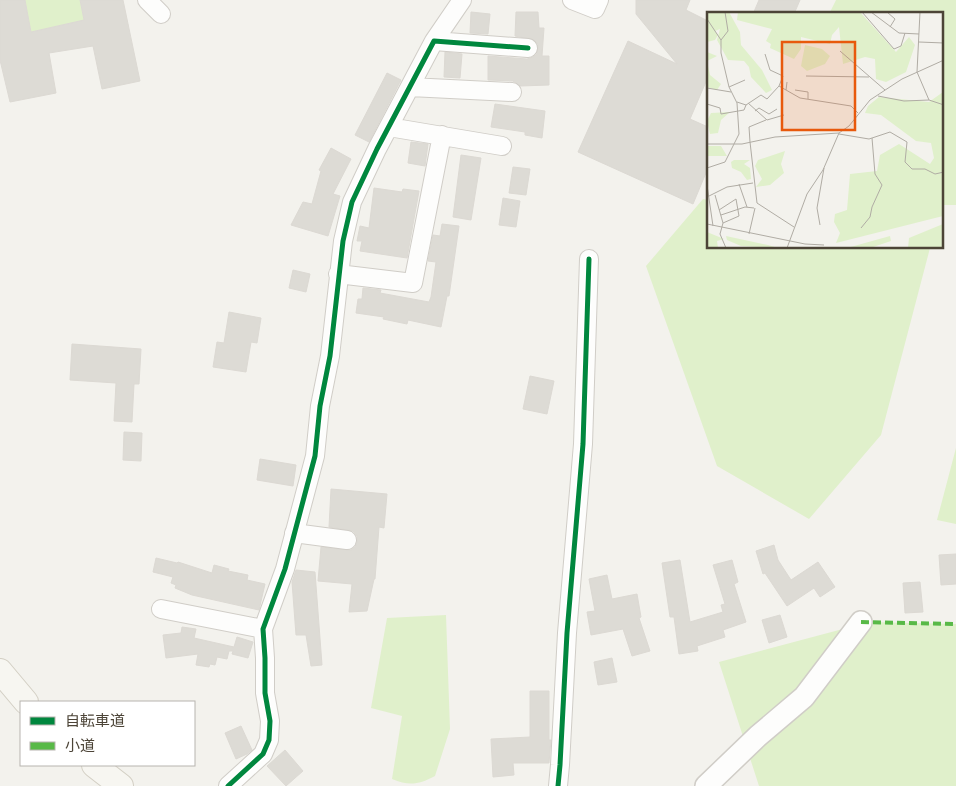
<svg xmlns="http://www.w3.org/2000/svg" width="956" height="786" viewBox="0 0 956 786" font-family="Raleway,'Noto Sans JP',sans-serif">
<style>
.green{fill:#e0f0cb}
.building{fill:#dddbd5;stroke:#dcd9d3}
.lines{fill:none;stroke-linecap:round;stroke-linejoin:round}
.minor-casing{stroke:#d0cdc7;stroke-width:20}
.tertiary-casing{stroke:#d0cdc7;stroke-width:24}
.secondary-casing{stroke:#d3cfc4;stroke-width:26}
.minor{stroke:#fdfdfc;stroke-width:18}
.tertiary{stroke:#fdfdfc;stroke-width:21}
.secondary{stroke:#f7f6f1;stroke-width:24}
.quiet{stroke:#58b947;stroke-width:4;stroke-dasharray:8 4;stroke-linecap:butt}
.cycleway-casing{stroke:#fff;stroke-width:8}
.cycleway{stroke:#00873e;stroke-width:5}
.inset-road{fill:none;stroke:#b0aca4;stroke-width:1}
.view{fill:#e8590c;fill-opacity:0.15;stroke:#e8590c;stroke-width:2.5}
.inset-edge{fill:none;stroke:#4c4437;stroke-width:2.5}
</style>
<rect width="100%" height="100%" fill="#f3f2ed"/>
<path class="green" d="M25,0H80L84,20L31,32Z
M836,0H956V205H942V14H829Z
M703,199L708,200V248H930L881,435L809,519L717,466L646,266Z
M956,448V524L937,520Z
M446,615L450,729L435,776C418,785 409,786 392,779L402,716L371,708L387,618Z
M869,622L956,624V786H759L719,662Z"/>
<path class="building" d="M0,0H25L31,32L84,20L80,0H123L140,81L102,89L93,46L49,53L56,93L10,102L0,60Z
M636,0H690L686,10L708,21V77L690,119L708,127V168L693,204L578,152L628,41L677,64L636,14Z
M759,0H800L794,14H753Z
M471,12L490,14L488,34L470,33Z
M516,12H538L539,28H544L542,56H549V85L520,86L513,81L488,80V56L527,59L533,57L537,54L538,44L534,40L515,36Z
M445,52L462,54L460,78L444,77Z
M387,73L401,80L369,142L355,135Z
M495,104L545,111L542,138L525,135V132L491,127Z
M411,142L428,144L425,166L408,163Z
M331,148L351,159L333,194L340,196L328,236L291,225L303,202L312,204L321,171L319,170Z
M461,155L481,158L471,220L453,217Z
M513,167L530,169L526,195L509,193Z
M374,188L402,192L403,189L419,191L407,258L360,251L362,241H357L360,226L369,228Z
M503,198L520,201L516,227L499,225Z
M442,224L459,226L449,296H447L441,327L408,320L407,324L383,319L384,317L356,313L358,299H362L363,288L381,290L380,293L429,302L431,297L436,262L428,261L433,235L440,236Z
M293,270L310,274L306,292L289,288Z
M229,312L261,318L257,343L251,342L246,372L213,367L217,342L224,343Z
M72,344L141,349L139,384H134L132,422L114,421L116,383L70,380Z
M530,376L554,381L547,414L523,409Z
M124,432L142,433L141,461L123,460Z
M260,459L296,465L293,486L257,480Z
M331,489L387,494L384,528L379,527L375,579H374L367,611L349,612L352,584L318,581L321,547L351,550L355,547L357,542V536L353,531L329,527Z
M774,545L778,560L791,580L818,562L835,587L820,597L814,588L787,606L765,573L763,574L756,551Z
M956,554V584L941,585L939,555Z
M156,558L177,563L178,562L212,573L214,565L229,569L228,571L248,575L247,580L265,584L259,610L192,595L175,588L176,585L171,583L173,577L153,572Z
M680,560L690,622L723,612L721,605L725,604L713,565L732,560L738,582L734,584L746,622L723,630L725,637L697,646L698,651L679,654L674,617H670L662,563Z
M296,570L315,572L322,665L311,666L306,635H296L292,582Z
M607,575L612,599L637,594L641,617L639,618L650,651L632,656L623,629L591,635L587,612L595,611L589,579Z
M920,582L923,612L905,613L903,583Z
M780,615L787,637L769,643L762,620Z
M182,627L196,629L194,638L234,647L237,637L253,642L248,658L232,654L233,651H229L227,659L217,657L215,665L210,664L209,667L196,665L198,654L166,658L163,635L181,633Z
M612,658L617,682L598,685L594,662Z
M530,691H549V740H551L549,763H513L514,775L493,777L491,739L530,737Z
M241,726L252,750L247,754L236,759L225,733Z
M285,750L303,771L286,786L267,766Z"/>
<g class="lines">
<defs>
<path id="minor" d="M147,0L161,14
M572,0L595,9L599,0
M434,41L462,0
M410,87L512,92
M389,127L502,146
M338,274L413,283L442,135
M294,533L347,540
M161,609L263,629
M228,786L263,754L269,740L270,721L265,693V658L263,629L285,569L315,456L320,406L330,356L343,241L352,202L377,149L434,41L528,48
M558,786L560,765L567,633L583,444L589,259"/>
<path id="tertiary" d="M706,786L758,736L804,697L861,622"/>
<path id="secondary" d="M0,671L26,702
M94,765L121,786"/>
</defs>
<use href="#minor" class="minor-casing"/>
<use href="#tertiary" class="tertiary-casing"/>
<use href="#secondary" class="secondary-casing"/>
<use href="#minor" class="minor"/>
<use href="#tertiary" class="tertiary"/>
<use href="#secondary" class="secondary"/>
<path class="quiet" d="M861,622L956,624"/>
<defs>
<path id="cycleway" d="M228,786L263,754L269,740L270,721L265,693V658L263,629L285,569L315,456L320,406L330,356L343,241L352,202L377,149L434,41L528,48
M558,786L560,765L567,633L583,444L589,259"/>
</defs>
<use href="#cycleway" class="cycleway-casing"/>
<use href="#cycleway" class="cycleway"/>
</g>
<g transform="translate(707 12)">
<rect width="236" height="236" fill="#f3f2ed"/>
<path d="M0,0H22L33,20L34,33L55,58L65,78L59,81L44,65L42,55L37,49L21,48L10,28L13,17L8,19L11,23L8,28L0,30ZM31,0H153L189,40L202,25L208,33L199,60L179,70L169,67L168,47L158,45L136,52L132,15L125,23L123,32L94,25V37L87,47L63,36L64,32L59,29L65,17L30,8ZM98,33L115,37L123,44L118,52L100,59L94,54ZM0,40L10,44L0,49L3,63L14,72L10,78L0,75ZM236,80V204L129,231L133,221L127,210L128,202L140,198L143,162L170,159L173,143L192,132L223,152L227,146L224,131L209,129L174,103L158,101L161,94L172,85L222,90ZM23,100L14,108L11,121L3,122L0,109L4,101ZM0,134H14L20,144H0ZM78,139L74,152L77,161L63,173L49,175L55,167L48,154L51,148ZM27,148H43L37,152L43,156L44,167L40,168L34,160L25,156L24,150ZM236,212V236H201L202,226ZM0,220L17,227L10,229L11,236H0ZM19,224L61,233L71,236L34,234L20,228ZM183,224L184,229L163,236H140Z" fill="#e0f0cb"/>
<path class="inset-road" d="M155,0L187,37L194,34L198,21M164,0L192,21L212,22M180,0L188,7L183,15M213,0L210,60L222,88M0,7L14,28M212,30L237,31M133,39L178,78M58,42L63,58L76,64L72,74L79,78M99,64L162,65M80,70L79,78L93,86L144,94L151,101M22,75L38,68M0,76L24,80M88,78L101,80V87M171,84L197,89L222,88L237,93M30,90L39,93L54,83L60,87L72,74M41,91L60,108L77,103M0,92L13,96L14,102L37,98L39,93M48,99L52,96L62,102L70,97M132,122L162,127L183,120L200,130L198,150L205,157H218L228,162L237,160M43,130L50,191L87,215M43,130L42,115L59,108M0,132H35L68,125L132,121L142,114L163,88L195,67L237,48M0,156L18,150L32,122L30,91L22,75L14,41V28L21,19L18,0M32,172L40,195M0,173L6,214M8,183L16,211L13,222L19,236M0,185L20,175L46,171M12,198L29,187L32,204L16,211M14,203L38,195L47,196M0,212L98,232L117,233M113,213L110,196L117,156M154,216L163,205L165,195L175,173L168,162L165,126M42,222L48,196M80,236L100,182L116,158L132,121"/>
<path class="view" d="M75,30H148V118H75Z"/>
<rect width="236" height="236" class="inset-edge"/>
</g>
<rect x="20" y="701" width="175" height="65" fill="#ffffff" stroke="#b7b4af"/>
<rect x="30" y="717" width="25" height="8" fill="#00873e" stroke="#b7b4af"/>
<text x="65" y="726" font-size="15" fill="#4c4437">自転車道</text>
<rect x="30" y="742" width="25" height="8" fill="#58b947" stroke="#b7b4af"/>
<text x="65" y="751" font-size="15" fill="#4c4437">小道</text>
</svg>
